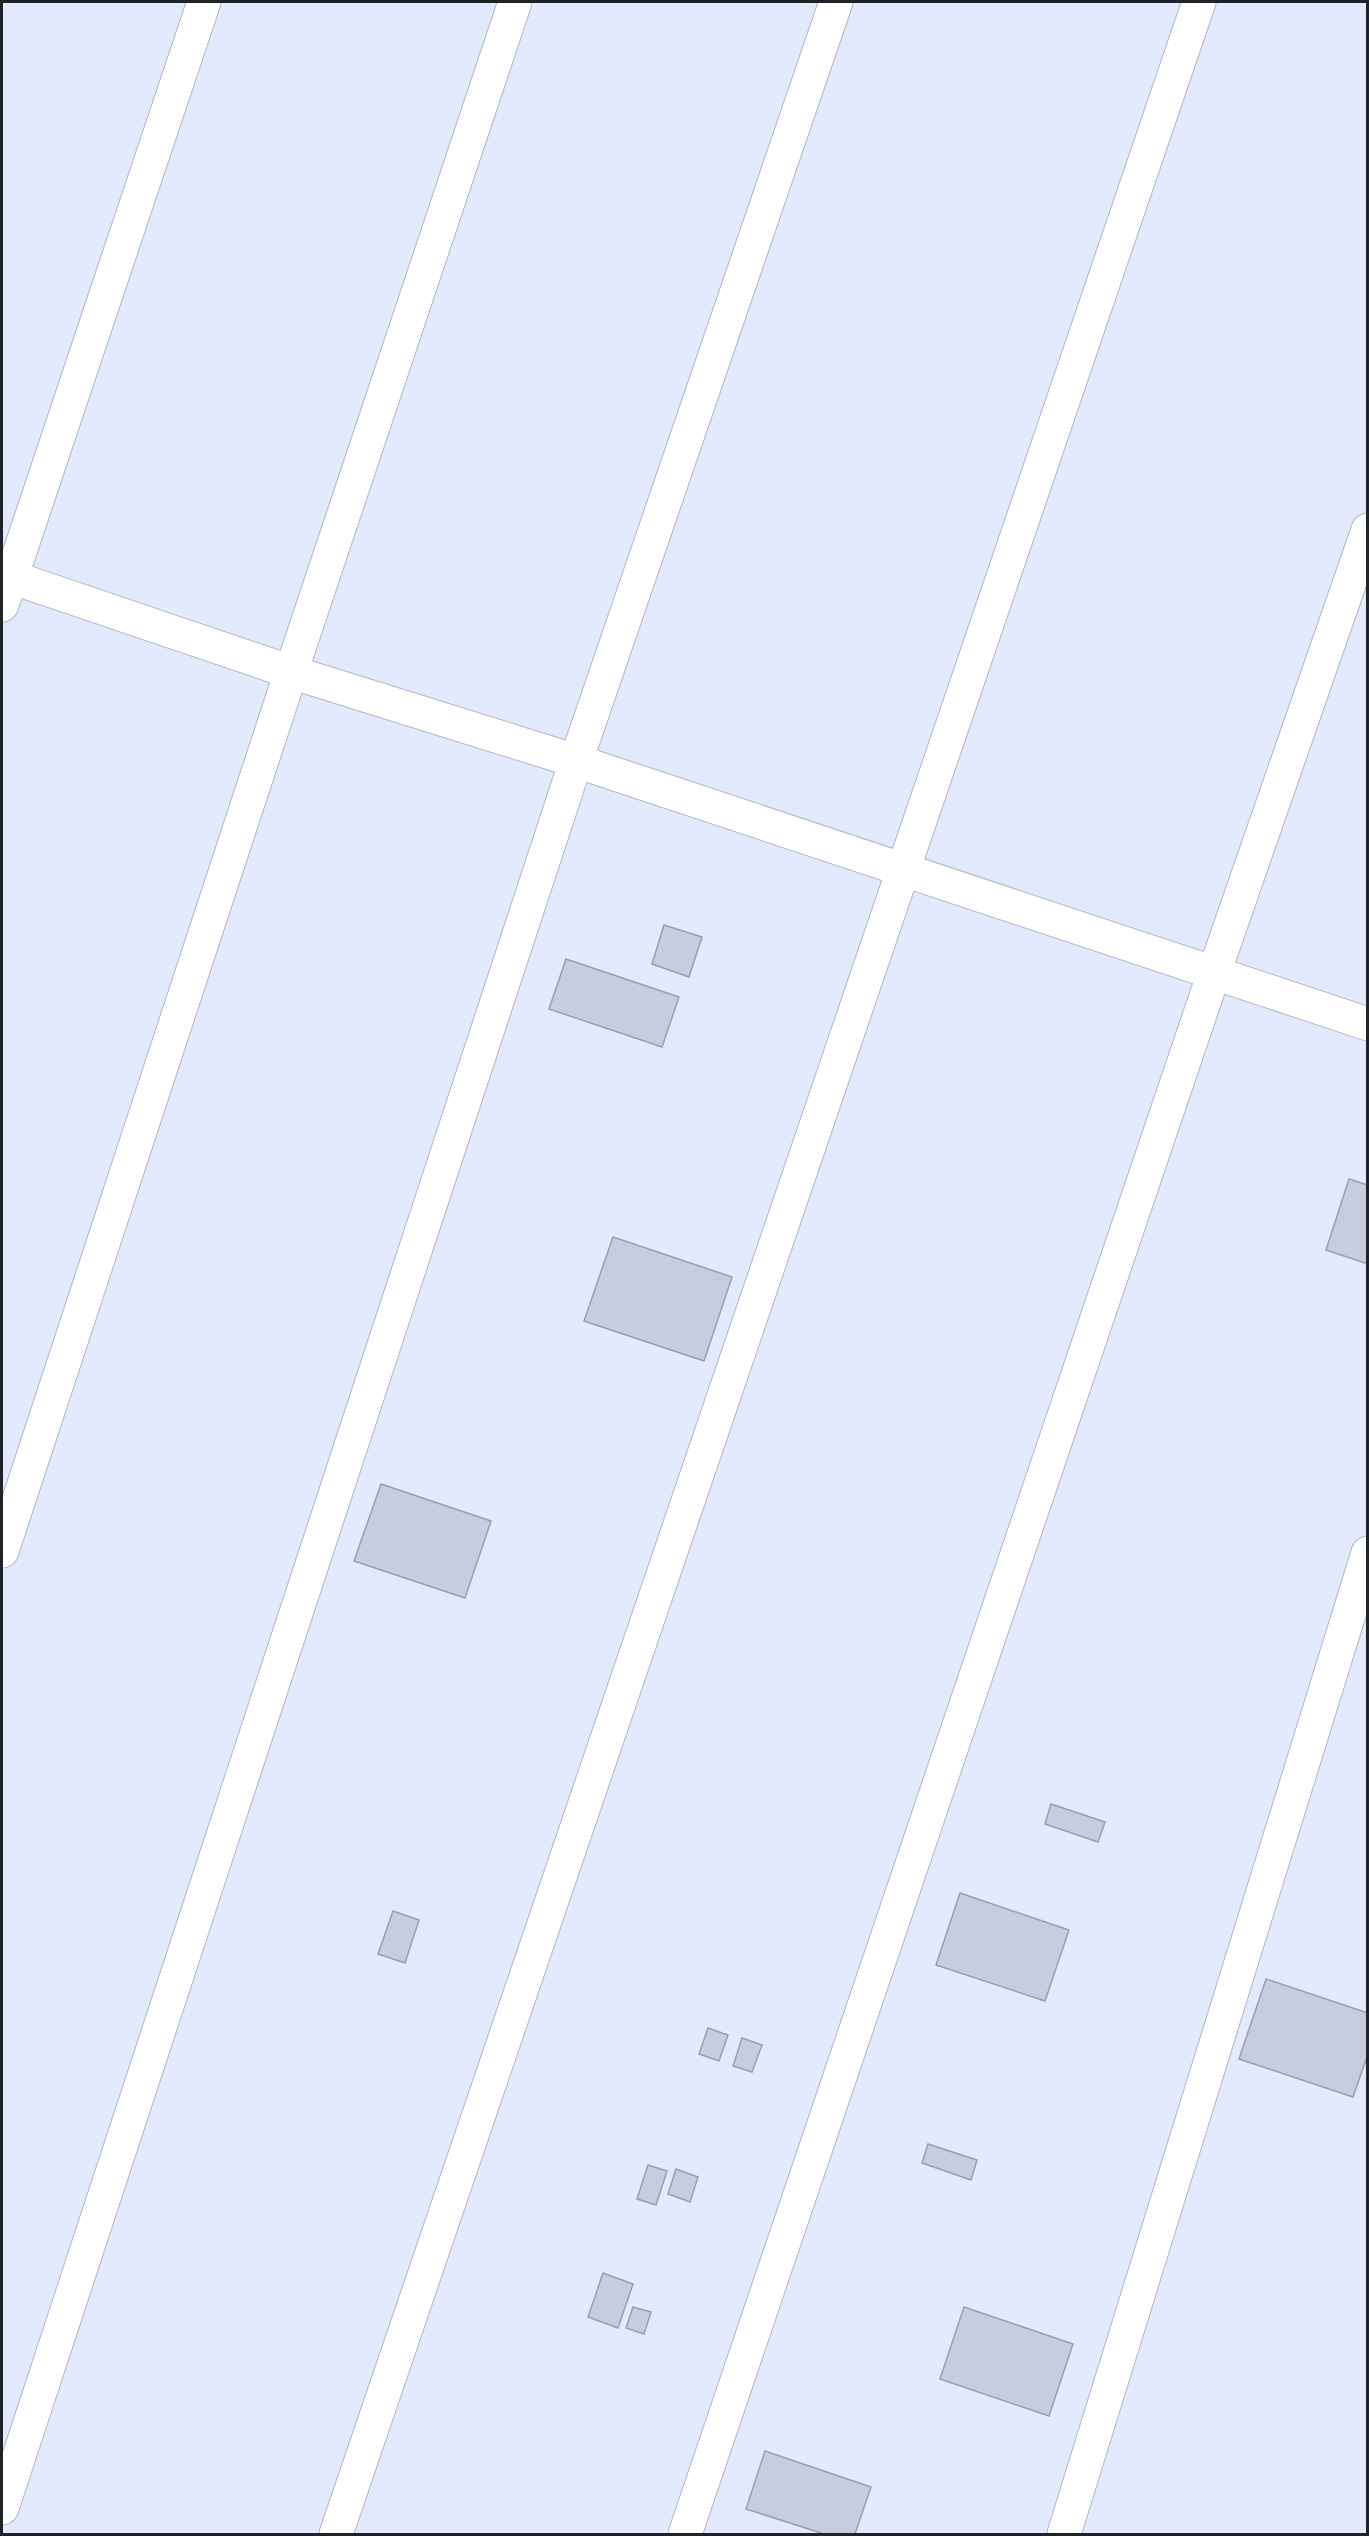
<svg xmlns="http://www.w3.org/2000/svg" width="1369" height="2536" viewBox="0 0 1369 2536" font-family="'Fira Sans',sans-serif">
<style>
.building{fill:#c7ccdf;stroke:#989eb0;stroke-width:1.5}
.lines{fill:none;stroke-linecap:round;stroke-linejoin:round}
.minor-casing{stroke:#b0b5c8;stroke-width:35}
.minor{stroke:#fff;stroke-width:33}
</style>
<rect width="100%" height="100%" fill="#e4eafd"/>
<path class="building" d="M664,925L702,937L689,977L652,964Z
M566,959L679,997L662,1047L549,1009Z
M1349,1179L1368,1185V1264L1326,1250Z
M613,1237L732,1277L704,1361L584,1321Z
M381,1484L491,1521L465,1598L354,1561Z
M1051,1804L1105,1822L1098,1842L1045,1824Z
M960,1893L1069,1930L1045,2001L936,1965Z
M393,1911L419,1920L405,1963L378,1954Z
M1266,1979L1368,2013V2054L1353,2097L1239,2059Z
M708,2028L728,2035L719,2061L699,2054Z
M742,2038L762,2045L752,2072L733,2066Z
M928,2144L977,2160L971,2180L922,2163Z
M648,2165L667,2171L656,2205L637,2199Z
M676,2169L698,2177L690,2202L668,2194Z
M603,2273L633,2284L618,2328L588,2317Z
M633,2307L651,2312L644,2334L626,2328Z
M964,2307L1073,2344L1049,2416L940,2379Z
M765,2451L871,2487L855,2534H824L746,2509Z"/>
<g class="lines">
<defs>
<path id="minor" d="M2,574L291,672L576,761L1368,1024
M2,605L204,2
M2,1551L291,672L515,2
M2,2508L576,761L836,2
M336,2534L1199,2
M685,2534L1214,973L1368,530
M1064,2534L1368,1553"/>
</defs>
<use href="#minor" class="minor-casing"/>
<use href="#minor" class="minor"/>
</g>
<rect width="1369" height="2536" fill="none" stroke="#202229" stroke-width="6"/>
</svg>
